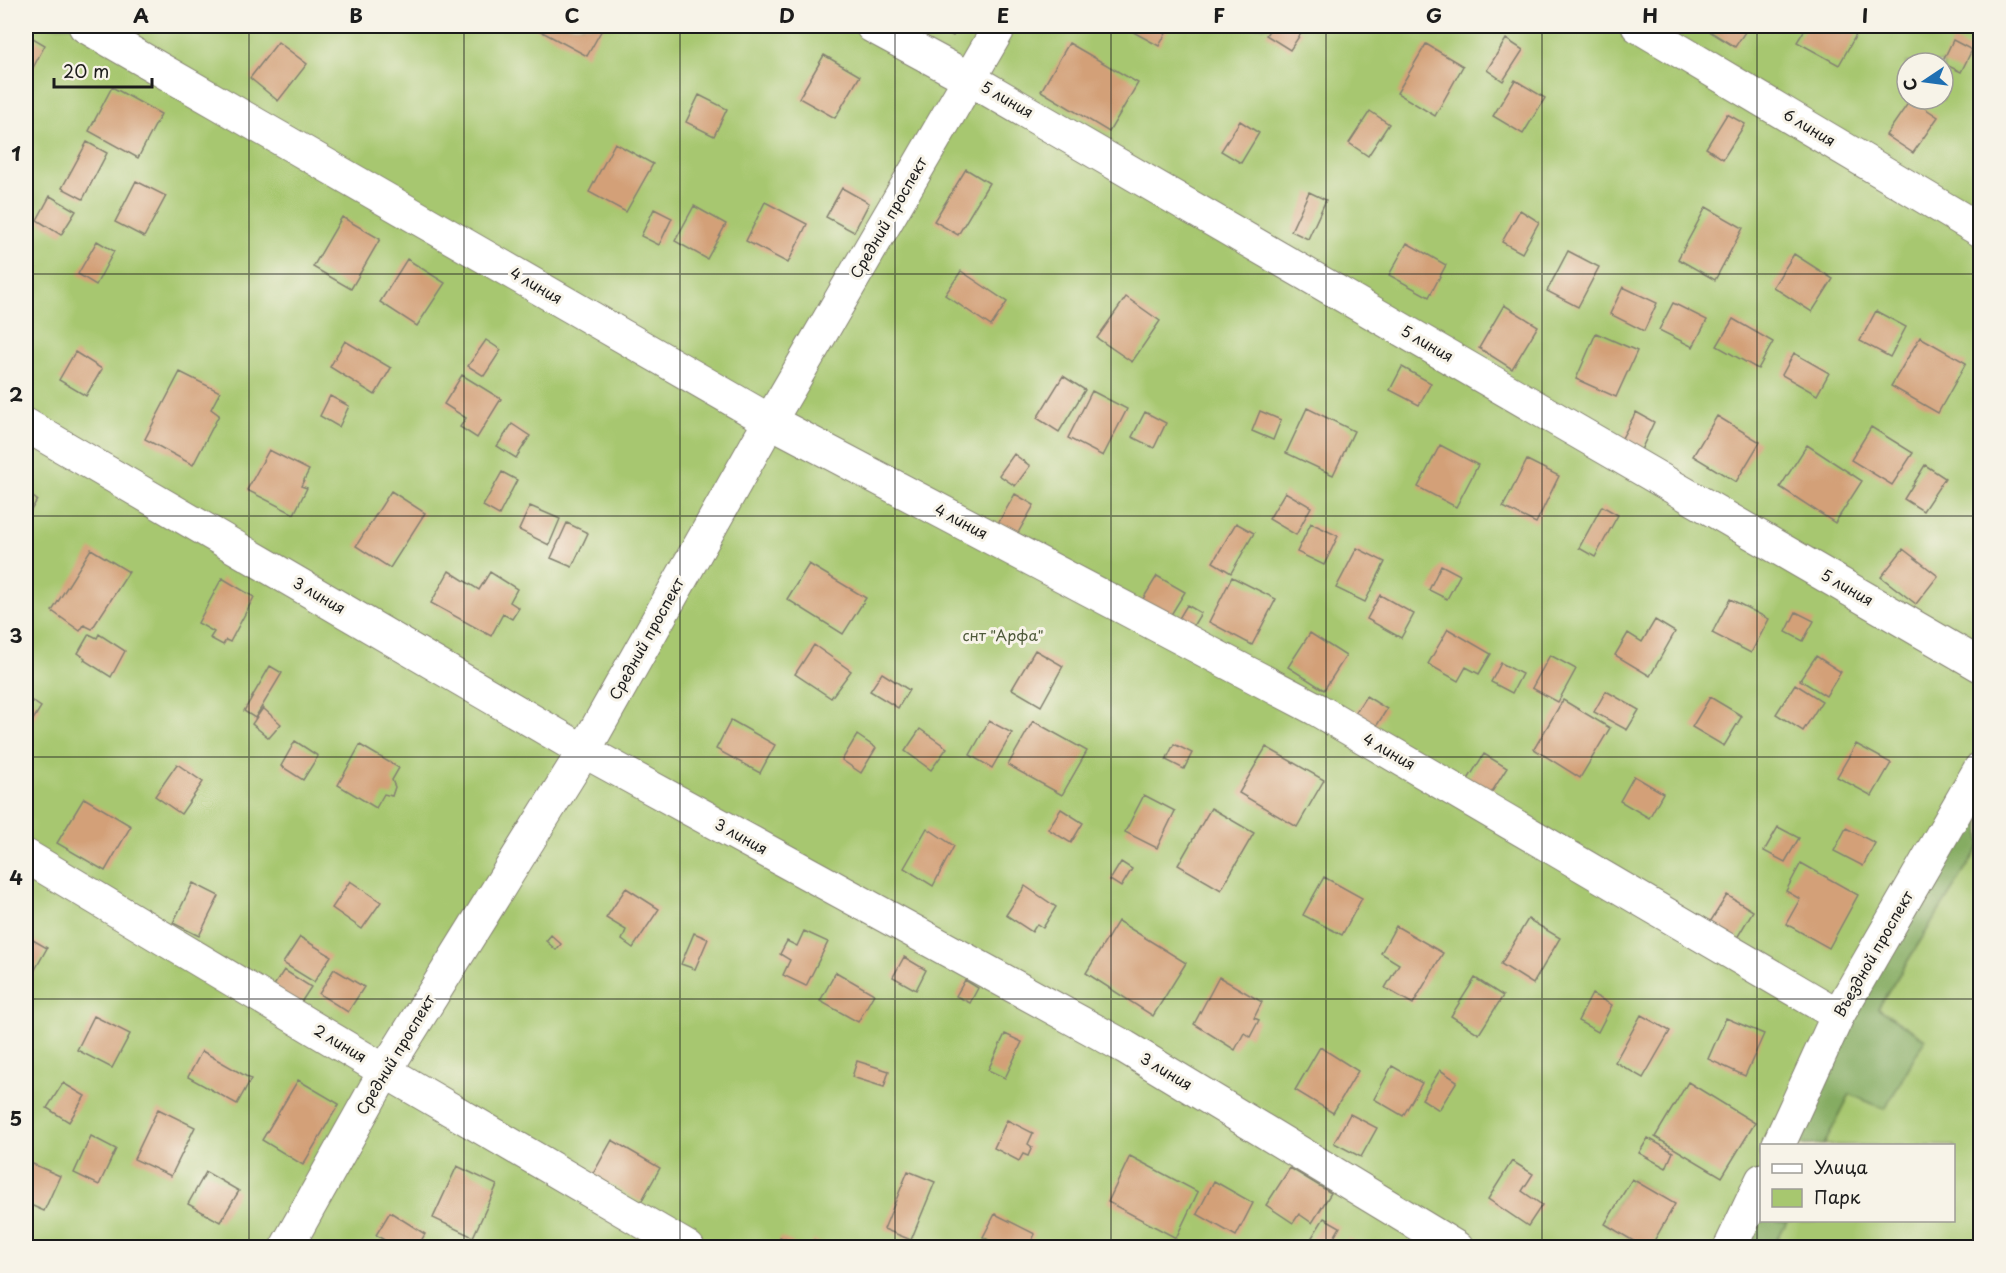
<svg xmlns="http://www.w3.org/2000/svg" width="2006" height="1273" viewBox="0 0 2006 1273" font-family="'Playpen Sans',sans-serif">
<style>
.green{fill:#a7c76f;stroke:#627246;stroke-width:1.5;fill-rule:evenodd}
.forest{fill:#85ac62;stroke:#50643f;stroke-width:1.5}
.building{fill:#d3a078}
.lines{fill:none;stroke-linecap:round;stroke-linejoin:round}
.minor-casing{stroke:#848071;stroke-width:35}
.minor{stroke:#fff;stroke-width:33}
.grid{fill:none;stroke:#1c1c1c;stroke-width:1.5;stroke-opacity:0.55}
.labels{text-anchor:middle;stroke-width:6;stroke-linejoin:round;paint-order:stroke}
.street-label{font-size:15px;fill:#1c1c1c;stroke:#f7f3e8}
.park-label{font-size:15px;fill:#4d5839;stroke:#f7f3e8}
.neatline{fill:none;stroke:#1c1c1c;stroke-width:2}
.grid-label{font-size:20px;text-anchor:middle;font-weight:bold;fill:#1c1c1c}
</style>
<rect width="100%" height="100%" fill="#f7f3e8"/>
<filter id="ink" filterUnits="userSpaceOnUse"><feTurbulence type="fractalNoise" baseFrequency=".0167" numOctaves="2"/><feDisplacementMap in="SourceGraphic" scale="12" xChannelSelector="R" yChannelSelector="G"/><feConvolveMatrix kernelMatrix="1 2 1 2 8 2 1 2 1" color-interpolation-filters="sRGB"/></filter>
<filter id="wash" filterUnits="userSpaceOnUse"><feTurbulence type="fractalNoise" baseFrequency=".008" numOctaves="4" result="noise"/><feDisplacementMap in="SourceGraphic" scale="24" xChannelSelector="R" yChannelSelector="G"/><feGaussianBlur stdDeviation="1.35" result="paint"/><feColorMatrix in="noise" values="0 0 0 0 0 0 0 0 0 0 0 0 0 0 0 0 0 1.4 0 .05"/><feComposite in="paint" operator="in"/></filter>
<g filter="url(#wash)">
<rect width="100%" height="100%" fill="#ebe4c6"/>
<path class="green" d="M26,26H1980V769L1780,1145L1762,1146L1761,1184L1731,1247H1650L1674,1204L1632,1179L1605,1224L1645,1247H26ZM1907,63H1943V99H1907Z
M1980,846V1247L1773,1248L1787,1221L1954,1220V1146L1824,1145L1850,1094L1885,1109L1925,1039L1878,1008Z"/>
<path class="forest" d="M1980,769V846L1878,1008L1925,1039L1885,1109L1850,1094L1824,1145L1780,1146Z
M1761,1184L1762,1220L1787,1221L1773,1247L1731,1248Z"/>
<g id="blocks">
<path class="building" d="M534,26H604L587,56L533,27Z
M935,26H959L953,36Z
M1125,26H1170L1159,46L1124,27Z
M1272,26H1292L1302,32L1290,50L1266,35Z
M1701,26H1749L1735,47Z
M1807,26H1861L1839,65L1797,42Z
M26,34L45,45L26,81Z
M1506,39L1523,50L1503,81L1487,70Z
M1953,40L1972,50L1961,72L1942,63Z
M278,42L307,64L278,101L250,78Z
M1069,43L1138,83L1109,132L1041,91Z
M1426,44L1463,66L1435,116L1397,93Z
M824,55L860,76L835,118L799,98Z
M1515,80L1545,98L1523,134L1493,116Z
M112,87L161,114L138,158L89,131Z
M699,95L727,109L714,136L686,122Z
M1911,99L1938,117L1913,153L1886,135Z
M1370,111L1389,124L1368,156L1349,143Z
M1727,114L1745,124L1723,159L1706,148Z
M1240,121L1259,133L1241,163L1221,151Z
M87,142L107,153L83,199L62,188Z
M615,143L653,164L626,212L589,192Z
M966,169L989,183L958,235L934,221Z
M136,181L166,196L144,237L115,222Z
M842,188L869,203L854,232L826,217Z
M1309,192L1326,200L1308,239L1291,231Z
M50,196L76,211L61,235L37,220Z
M765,202L807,224L788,263L746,241Z
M694,206L726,224L707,259L675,241Z
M1706,207L1743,228L1715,280L1678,259Z
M654,209L672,218L659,245L641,236Z
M1520,210L1539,222L1522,253L1502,242Z
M342,217L380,239L351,289L313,267Z
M97,241L114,251L96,285L78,274Z
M1407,243L1446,265L1429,297L1389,275Z
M1568,251L1599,267L1578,307L1547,291Z
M1794,254L1833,279L1812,312L1773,287Z
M407,259L445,283L417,326L380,302Z
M961,271L1007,302L991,326L945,295Z
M1623,287L1657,303L1644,331L1610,314Z
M1126,297L1160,321L1132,362L1097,338Z
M1673,303L1707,320L1693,347L1659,330Z
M1504,305L1538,326L1512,369L1479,348Z
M1876,311L1906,327L1890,357L1860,341Z
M1733,319L1773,342L1758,369L1717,346Z
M1596,333L1637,351L1616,397L1576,379Z
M1920,337L1966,363L1938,413L1891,386Z
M486,340L501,350L484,376L468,366Z
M345,341L391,368L375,395L330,367Z
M75,352L102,369L86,396L59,380Z
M1794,353L1829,373L1817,395L1782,375Z
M1402,367L1431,383L1419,405L1390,390Z
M180,372L220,392L211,409L219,415L193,465L145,439Z
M462,375L501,399L477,438L460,427L466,418L444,404Z
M1063,376L1085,390L1059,432L1037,418Z
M1092,391L1127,409L1103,456L1068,438Z
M330,396L349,406L339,427L320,416Z
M1307,408L1354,431L1333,475L1286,453Z
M1260,411L1281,420L1273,440L1252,431Z
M1145,412L1166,423L1154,448L1132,437Z
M1636,412L1654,422L1641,450L1621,440Z
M1717,416L1760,442L1736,482L1693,456Z
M512,424L530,436L516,458L497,446Z
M1871,427L1913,453L1892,485L1851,460Z
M1440,445L1478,465L1456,507L1418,487Z
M1807,445L1862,481L1835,523L1780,487Z
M269,450L309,470L301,486L307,488L294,514L247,490Z
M1014,454L1030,466L1015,486L999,475Z
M1527,460L1559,476L1536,523L1503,507Z
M1925,465L1945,478L1923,511L1904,499Z
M502,472L517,480L499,515L483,506Z
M391,491L425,513L390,568L356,546Z
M26,492L37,500L26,519Z
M1285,492L1311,507L1296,535L1269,519Z
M1015,494L1034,505L1015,538L996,527Z
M530,506L560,519L549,545L519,530Z
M1602,506L1618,515L1595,557L1579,548Z
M567,523L588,533L572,567L551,558Z
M1236,523L1254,533L1231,573L1213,562Z
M1311,523L1338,536L1324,565L1297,552Z
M1357,548L1385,562L1365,602L1336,588Z
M91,549L129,572L92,629L84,625L80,631L52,611Z
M1903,549L1938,576L1916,604L1881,577Z
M809,564L866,598L843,634L787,599Z
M1441,565L1460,575L1447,599L1429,590Z
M449,571L479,590L490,572L517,589L510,602L519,608L512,619L503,614L491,636L431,603Z
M1157,576L1185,592L1169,618L1141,602Z
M1232,577L1276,599L1252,645L1209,622Z
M222,578L254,597L230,642L226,640L223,645L210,638L214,632L198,623Z
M1380,595L1414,614L1401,638L1367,619Z
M1730,599L1769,619L1751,653L1712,633Z
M1187,605L1201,613L1189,633L1175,625Z
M1796,612L1814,621L1803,641L1786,632Z
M1655,620L1675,632L1650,676L1615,655L1628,633L1642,642Z
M1448,629L1491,654L1479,674L1466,667L1458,681L1428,664Z
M1310,633L1346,656L1324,690L1288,667Z
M89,634L97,638L99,634L125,651L111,677L84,660L85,658L78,653Z
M814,645L851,671L831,698L795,674Z
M1035,650L1063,666L1041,706L1012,689Z
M1550,655L1576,669L1558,702L1532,688Z
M1816,656L1841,672L1826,696L1800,680Z
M1501,663L1522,674L1512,693L1491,682Z
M270,666L282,673L255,718L244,711Z
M882,673L909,690L898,708L870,691Z
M1795,684L1822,701L1803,731L1776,714Z
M1606,691L1639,710L1627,730L1594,712Z
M1366,696L1387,709L1371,735L1350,721Z
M26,697L41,707L26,731Z
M1710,697L1742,716L1724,746L1692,727Z
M1563,700L1610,728L1580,778L1534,749Z
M263,708L281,724L269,738L252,724Z
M731,720L775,745L760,773L716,749Z
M989,721L1012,733L992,768L970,755Z
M1033,721L1087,751L1062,795L1008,765Z
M920,729L947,748L931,770L905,751Z
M857,735L876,748L861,773L842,760Z
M295,741L318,756L303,780L281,766Z
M1174,744L1192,753L1184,769L1166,760Z
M1856,744L1891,763L1872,796L1837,777Z
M360,745L399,768L392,780L395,787L392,796L384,794L376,808L338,785Z
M1266,747L1324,780L1297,827L1239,793Z
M1484,754L1507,768L1488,798L1465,784Z
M177,764L203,782L181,814L155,796Z
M1634,776L1663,793L1649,818L1620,801Z
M1144,795L1175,811L1157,848L1125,832Z
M84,798L131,826L105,871L57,843Z
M1211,808L1254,833L1221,890L1178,865Z
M1061,809L1083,823L1071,843L1048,829Z
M1778,827L1799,838L1785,862L1764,851Z
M927,828L954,846L933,886L904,868Z
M1846,828L1875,843L1863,866L1834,851Z
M1121,862L1132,869L1121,887L1110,880Z
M1801,863L1858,895L1829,948L1786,924L1800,899L1786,891Z
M1324,877L1362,898L1342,935L1303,915Z
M350,881L381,902L362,929L332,908Z
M193,883L219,896L199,936L173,923Z
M1025,886L1056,907L1043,928L1037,924L1032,932L1006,915Z
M626,888L659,909L633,948L622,940L626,930L606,918Z
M1727,895L1753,911L1734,943L1707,927Z
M1528,919L1560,938L1533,984L1501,964Z
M1118,921L1186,963L1153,1016L1086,973Z
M1396,926L1443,953L1413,1004L1385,988L1399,964L1381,953Z
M804,931L828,942L806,986L783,975L790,960L780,954L787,941L797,946Z
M694,933L708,939L695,969L681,964Z
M551,935L561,944L556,950L546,941Z
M26,936L47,948L26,986Z
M300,937L331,956L314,982L283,963Z
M904,957L926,970L916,990L893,977Z
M334,969L364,987L348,1012L319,994Z
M284,970L311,987L298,1007L271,990Z
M836,972L874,994L858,1022L820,1001Z
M1219,977L1262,1002L1254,1018L1259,1020L1250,1037L1244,1033L1235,1050L1194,1024Z
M1475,978L1503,996L1479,1034L1451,1016Z
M965,980L978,988L970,1003L956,996Z
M1592,994L1612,1005L1598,1032L1578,1021Z
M1641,1015L1670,1031L1643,1078L1615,1062Z
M94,1016L130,1034L112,1068L77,1050Z
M1726,1018L1764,1034L1745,1076L1708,1059Z
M1005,1034L1022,1042L1005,1078L988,1070Z
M1320,1047L1358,1071L1333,1113L1295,1090Z
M202,1051L251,1079L237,1104L188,1077Z
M857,1061L889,1071L884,1087L852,1077Z
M1392,1066L1422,1083L1403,1116L1374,1099Z
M1440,1070L1457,1081L1439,1110L1422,1099Z
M298,1080L339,1104L303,1165L262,1140Z
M1688,1082L1755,1123L1722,1177L1655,1137Z
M63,1083L85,1096L69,1122L47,1108Z
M158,1109L195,1127L171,1176L134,1159Z
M1350,1114L1377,1128L1361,1157L1334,1143Z
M1007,1120L1033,1133L1028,1144L1032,1147L1028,1156L1023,1154L1019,1161L994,1148Z
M91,1136L116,1149L99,1185L74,1173Z
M1648,1138L1673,1152L1666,1168L1639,1153Z
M612,1140L660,1168L641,1202L593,1174Z
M1130,1156L1198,1192L1176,1238L1108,1202Z
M26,1161L60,1176L44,1211L26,1203Z
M1512,1161L1533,1174L1522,1191L1542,1205L1528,1226L1488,1199Z
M457,1166L497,1185L473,1237L433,1218Z
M1290,1168L1331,1193L1312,1223L1299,1214L1293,1223L1266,1205Z
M908,1171L935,1182L911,1240L884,1229Z
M206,1172L239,1191L220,1222L188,1204Z
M1632,1179L1675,1204L1650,1248H1645L1605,1224Z
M1214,1181L1253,1203L1236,1236L1197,1214Z
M390,1212L425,1234L417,1248H397L376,1235Z
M995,1214L1035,1234L1028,1248H1003L983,1237Z
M1324,1218L1340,1227L1328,1248H1318L1309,1242Z
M780,1237L794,1243L792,1248H776Z
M1349,1238L1363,1248H1343Z
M814,1240L829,1248H810Z"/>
</g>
</g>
<g filter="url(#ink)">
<use href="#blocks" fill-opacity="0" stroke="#848071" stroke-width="1.5"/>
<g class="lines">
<defs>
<path id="minor" d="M85,26L770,421L1316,709L1838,1015
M872,26L970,79L1980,665
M1638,26L1980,230
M26,425L584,751L1125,1047L1457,1248
M26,856L385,1071L688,1248
M1778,1146L1838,1015L1980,769
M286,1248L385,1071L584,751L770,421L1000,26
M1730,1248L1762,1180"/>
</defs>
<use href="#minor" class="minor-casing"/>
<use href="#minor" class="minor"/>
</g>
</g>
<path class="grid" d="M249,26V1248M464,26V1248M680,26V1248M895,26V1248M1111,26V1248M1326,26V1248M1542,26V1248M1757,26V1248M26,274H1980M26,516H1980M26,757H1980M26,999H1980"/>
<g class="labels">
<g class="street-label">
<text transform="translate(1007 100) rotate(30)" y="5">5 линия</text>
<text transform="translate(1809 128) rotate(31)" y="5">6 линия</text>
<text transform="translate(889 218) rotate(-60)" y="5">Средний проспект</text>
<text transform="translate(536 286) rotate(30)" y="5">4 линия</text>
<text transform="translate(1427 344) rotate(30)" y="5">5 линия</text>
<text transform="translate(961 522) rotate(28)" y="5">4 линия</text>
<text transform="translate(1847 588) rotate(30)" y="5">5 линия</text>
<text transform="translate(319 596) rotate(30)" y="5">3 линия</text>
<text transform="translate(647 639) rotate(-61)" y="5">Средний проспект</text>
<text transform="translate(1389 752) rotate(30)" y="5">4 линия</text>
<text transform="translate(741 837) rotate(29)" y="5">3 линия</text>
<text transform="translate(1874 954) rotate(-60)" y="5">Въездной проспект</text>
<text transform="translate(340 1044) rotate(31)" y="5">2 линия</text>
<text transform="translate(396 1055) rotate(-59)" y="5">Средний проспект</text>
<text transform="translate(1166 1072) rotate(31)" y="5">3 линия</text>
</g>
<g class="park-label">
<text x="1003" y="641">снт "Арфа"</text>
</g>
</g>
<rect width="2006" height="1273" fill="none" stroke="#f7f3e8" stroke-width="66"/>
<rect x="1760" y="1144" width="195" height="78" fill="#f7f3e8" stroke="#9f9d96" stroke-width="1.5"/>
<rect x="1772" y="1164" width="30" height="9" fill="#ffffff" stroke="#9f9d96" stroke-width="1.5"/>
<text x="1814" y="1174" font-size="18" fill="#1c1c1c">Улица</text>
<rect x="1772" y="1189" width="30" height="18" fill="#a7c76f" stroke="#9f9d96" stroke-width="1.5"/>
<text x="1814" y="1204" font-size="18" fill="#1c1c1c">Парк</text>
<g transform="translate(1925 81) rotate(257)"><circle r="28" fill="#f7f3e8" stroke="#9f9d96" stroke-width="1.5"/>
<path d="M0-4.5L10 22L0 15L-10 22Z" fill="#1f6fb2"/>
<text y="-9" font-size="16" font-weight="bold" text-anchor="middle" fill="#1c1c1c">С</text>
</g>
<path d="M54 78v9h98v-9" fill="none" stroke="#1c1c1c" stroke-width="3"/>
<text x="63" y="78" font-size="18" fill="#1c1c1c" stroke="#f7f3e8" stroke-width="4.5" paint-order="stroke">20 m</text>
<rect x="33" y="33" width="1940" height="1207" class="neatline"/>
<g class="grid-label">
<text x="141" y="23">A</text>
<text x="356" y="23">B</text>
<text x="572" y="23">C</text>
<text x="787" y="23">D</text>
<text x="1003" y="23">E</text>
<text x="1219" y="23">F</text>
<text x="1434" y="23">G</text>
<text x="1650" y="23">H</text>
<text x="1865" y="23">I</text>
<text x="16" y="161">1</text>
<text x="16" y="402">2</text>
<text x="16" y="643">3</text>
<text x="16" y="885">4</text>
<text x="16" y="1126">5</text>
</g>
</svg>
